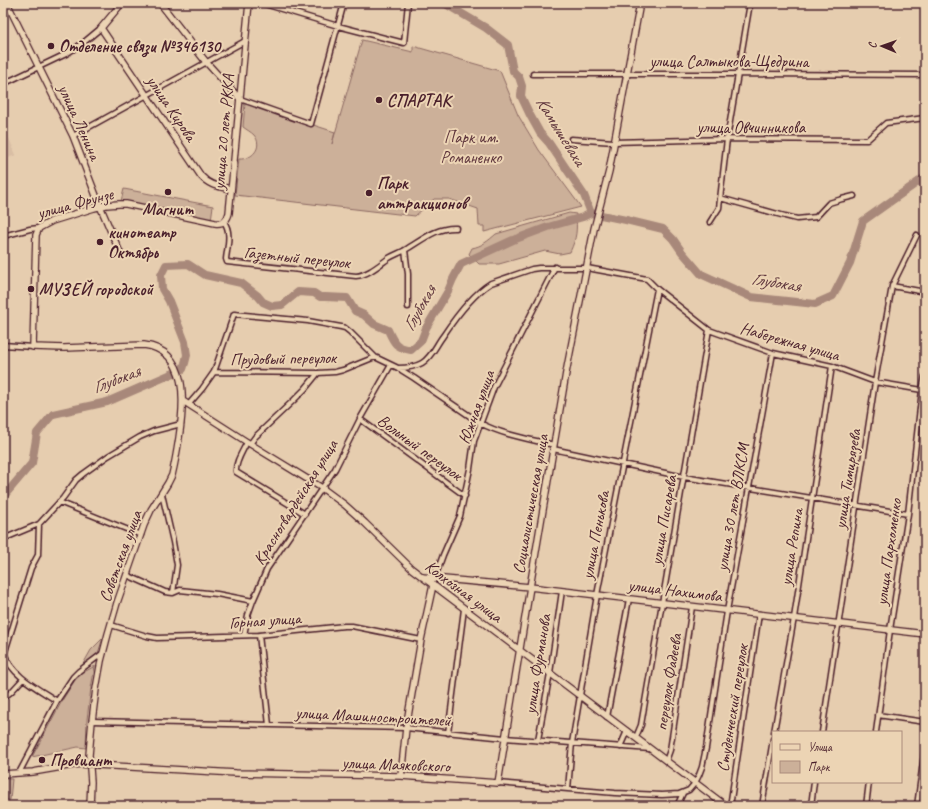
<svg xmlns="http://www.w3.org/2000/svg" width="928" height="809" viewBox="0 0 928 809" font-family="Caveat,sans-serif">
<style>
.built{fill:#d9bea4}
.green{fill:#ccb099;stroke:#8b6862}
.lines{fill:none;stroke-linecap:round;stroke-linejoin:round}
.river{stroke:#a8887a;stroke-width:8}
.street-casing{stroke:#4a1f2b;stroke-width:7}
.secondary-casing{stroke:#4a1f2b;stroke-width:8}
.street{stroke:#ecd4b4;stroke-width:4}
.secondary{stroke:#ecd4b4;stroke-width:5.5}
.poi-dot{fill:#4a1f2b;stroke:#ecd4b4;stroke-width:1.5}
.labels{text-anchor:middle;stroke-width:4;stroke-linejoin:round;paint-order:stroke}
.poi-label{font-size:17px;font-weight:bold;fill:#4a1f2b;stroke:#ecd4b4;text-anchor:start}
.street-label{font-size:17px;fill:#4a1f2b;stroke:#ecd4b4}
.park-label{font-size:17px;fill:#5e353c;stroke:#ecd4b4}
.water-label{font-size:18px;font-style:italic;fill:#62393f;stroke:#ecd4b4}
</style>
<rect width="100%" height="100%" fill="#e6cdaf"/>
<filter id="ink" filterUnits="userSpaceOnUse"><feTurbulence type="fractalNoise" baseFrequency=".025" numOctaves="2"/><feDisplacementMap in="SourceGraphic" scale="8" xChannelSelector="R" yChannelSelector="G"/><feConvolveMatrix kernelMatrix="1 2 1 2 8 2 1 2 1" color-interpolation-filters="sRGB"/></filter>
<g filter="url(#ink)">
<path class="built" d="M3,124L16,155L3,160Z"/>
<path class="green" d="M362,40L413,52V46L500,71L518,115L539,150L581,207L484,232V226H479L478,209L449,199H434L415,216L235,195L239,159C252,160 264,147 254,135C251,132 247,130 243,127L245,103L335,132L332,144Z
M124,189L213,206L211,220L121,201Z
M569,213L576,214C577,230 577,237 570,252L560,254L545,251L499,264H479L469,254L472,248C482,246 488,241 496,234Z
M103,638L98,653L82,666L91,650Z
M95,666L91,688L87,719L86,748L78,747L32,757L63,699L75,680L84,672Z
M3,779H12L10,800H3Z"/>
<g class="lines">
<path class="river" d="M444,3L486,28L508,45L513,71L519,77L522,86L521,96L530,115L540,133L549,143L584,195L591,213
M3,496H4L32,463L37,433L53,414L107,402L183,369L185,363L187,355L185,342L169,301L162,289L161,275L166,265L188,264L205,275L241,283L258,296L263,302L272,306L282,305L298,292L314,293L320,297H325L347,298L355,311L364,315L374,324L388,330C394,343 395,347 411,350L421,341L426,328L448,291L453,279L461,264L513,240L548,227L583,217L591,213L626,220L663,229L673,239L682,252L701,274L751,297L815,304L833,296L850,263L863,221L925,177"/>
<defs>
<path id="street" d="M261,3L338,26L404,43L408,3
M533,74H739L925,75
M3,84L66,54L83,43L101,28
M240,99L311,124L344,3
M73,136L245,41
M571,139L614,142L727,139L867,140L886,123L925,118
M720,198L785,216L797,219L816,217L829,203L842,199L854,196
M224,222C232,232 227,248 226,259L227,262L356,276C368,275 379,265 389,258C394,255 400,253 405,250C421,241 436,227 456,228
M710,222L719,208L727,139L750,3
M3,236L30,229L39,228
M405,250L408,274V307
M892,286L925,292
M3,345L33,347
M398,368C406,368 415,367 422,363C432,357 436,345 443,336C455,318 473,294 491,283L532,269L539,268H587L647,279L657,289L709,330L773,353L832,366L875,382L922,390
M214,372L318,373L335,372L343,370L375,357
M189,404L202,389L214,372L234,314L308,321L341,327L345,328L350,332L375,357L398,368L414,378L480,423C503,435 529,439 554,445
M360,419L465,496
M247,442C243,451 235,462 236,472L305,514
M250,444L255,437L294,400L305,389L318,373
M553,449L684,477L908,514
M162,494L173,542L177,565L173,593
M59,502L141,535
M3,539L39,524
M127,575L165,592L173,593L180,590L217,594L253,601
M434,580L443,555L460,516L470,469L474,441L494,387L555,267
M111,625L147,636L157,638L259,635L344,626H352L421,640
M244,635L248,615L253,601L267,569L335,469L360,419L391,365
M259,635L269,725
M4,653C12,676 37,688 57,701
M4,655L31,568L38,555L39,524L63,498L76,480L83,474L108,456L140,437L154,431L181,424
M3,698L11,692L23,679
M878,715L925,722
M607,717L629,599
M92,721L406,728L505,738L650,749
M774,732L794,618L832,366
M822,732L875,382L892,286L917,235
M876,732L890,630L908,514L922,390L925,376
M448,733L464,609
M636,737L641,725L709,330
M538,740L550,673L562,591
M620,747L627,731
M666,761L670,750L692,607
M19,773L57,701L73,677L79,671L103,653
M498,783L615,793L662,795L679,794L689,790L695,783L699,775L702,767L706,748L727,611L773,353
M568,789L572,743L597,595L657,289
M677,806L683,793
M729,806L731,800L759,614
M762,806L773,739
M811,806L814,782
M866,806L869,782
M917,806L925,747"/>
<path id="secondary" d="M7,3L73,136L100,206L121,255
M122,3L101,28L201,176C210,186 218,186 231,189
M160,3L206,62L240,99
M183,401L247,442L322,488L345,505L365,523L412,569L726,806
M422,577L530,587L925,634
M3,774L33,772L79,764L236,773L401,776L498,783L530,587L566,373L594,229L609,171L640,3
M401,776L406,728L421,640L433,585
M90,806L91,782L89,755L92,721L96,689L101,661L108,634L117,603L144,525L151,510L168,483L172,475C175,463 177,451 179,438C184,405 190,351 144,345L64,348L33,347L36,235L39,228L52,221L94,208L106,205L119,204H126L159,211L215,223C223,224 227,221 229,213L249,3"/>
</defs>
<use href="#street" class="street-casing"/>
<use href="#secondary" class="secondary-casing"/>
<use href="#street" class="street"/>
<use href="#secondary" class="secondary"/>
</g>
</g>
<g class="poi-dot">
<circle cx="51" cy="46" r="4"/>
<circle cx="379" cy="100" r="4"/>
<circle cx="168" cy="192" r="4"/>
<circle cx="369" cy="193" r="4"/>
<circle cx="100" cy="242" r="4"/>
<circle cx="31" cy="289" r="4"/>
<circle cx="42" cy="760" r="4"/>
</g>
<g class="labels">
<g class="poi-label">
<text x="59" y="52">Отделение связи №346130</text>
<text x="387" y="106">СПАРТАК</text>
<text x="377" y="189">Парк<tspan x="377" dy="20">аттракционов</tspan></text>
<text x="168" y="215" text-anchor="middle">Магнит</text>
<text x="108" y="238">кинотеатр<tspan x="108" dy="20">Октябрь</tspan></text>
<text x="39" y="295">МУЗЕЙ городской</text>
<text x="50" y="766">Провиант</text>
</g>
<g class="street-label">
<text x="729" y="67">улица Салтыкова-Щедрина</text>
<text transform="translate(172 108) rotate(56)" y="6">улица Кирова</text>
<text transform="translate(80 122) rotate(66)" y="6">улица Ленина</text>
<text x="751" y="133">улица Овчинникова</text>
<text transform="translate(223 132) rotate(-85)" y="6">улица 20 лет РККА</text>
<text transform="translate(75 203) rotate(-15)" y="6">улица Фрунзе</text>
<text transform="translate(297 257) rotate(6)" y="6">Газетный переулок</text>
<text transform="translate(790 341) rotate(16)" y="6">Набережная улица</text>
<text transform="translate(283 358) rotate(-1)" y="6">Прудовый переулок</text>
<text transform="translate(476 407) rotate(-70)" y="6">Южная улица</text>
<text transform="translate(420 447) rotate(36)" y="6">Вольный переулок</text>
<text transform="translate(847 479) rotate(-81)" y="6">улица Тимирязева</text>
<text transform="translate(295 502) rotate(-58)" y="6">Красногвардейская улица</text>
<text transform="translate(530 504) rotate(-80)" y="6">Социалистическая улица</text>
<text transform="translate(732 507) rotate(-80)" y="6">улица 30 лет ВЛКСМ</text>
<text transform="translate(663 520) rotate(-80)" y="6">улица Писарева</text>
<text transform="translate(595 535) rotate(-79)" y="6">улица Пенькова</text>
<text transform="translate(791 547) rotate(-81)" y="6">улица Репина</text>
<text transform="translate(888 552) rotate(-82)" y="6">улица Пархоменко</text>
<text transform="translate(120 556) rotate(-70)" y="6">Советская улица</text>
<text transform="translate(675 590) rotate(7)" y="6">улица Нахимова</text>
<text transform="translate(464 591) rotate(37)" y="6">Колхозная улица</text>
<text transform="translate(265 620) rotate(-4)" y="6">Горная улица</text>
<text transform="translate(537 664) rotate(-81)" y="6">улица Фурманова</text>
<text transform="translate(668 682) rotate(-81)" y="6">переулок Фадеева</text>
<text transform="translate(732 708) rotate(-81)" y="6">Студенческий переулок</text>
<text transform="translate(373 716) rotate(3)" y="6">улица Машиностроителей</text>
<text transform="translate(396 764) rotate(2)" y="6">улица Маяковского</text>
</g>
<g class="park-label">
<text x="471" y="143">Парк им.<tspan x="471" dy="20">Романенко</tspan></text>
</g>
<g class="water-label">
<text transform="translate(561 131) rotate(58)" y="6">Камышеваха</text>
<text transform="translate(776 282) rotate(9)" y="6">Глубокая</text>
<text transform="translate(419 308) rotate(-61)" y="6">Глубокая</text>
<text transform="translate(116 379) rotate(-21)" y="6">Глубокая</text>
</g>
</g>
<rect width="928" height="809" fill="none" stroke="#ecd4b4" stroke-width="16"/>
<rect x="8" y="8" width="912" height="793" fill="none" stroke="#4a1f2b" stroke-width="1.5" filter="url(#ink)"/>
<rect x="772" y="731" width="130" height="52" fill="#ecd4b4" stroke="#ab8c7d"/>
<rect x="780" y="744" width="20" height="6" fill="#ecd4b4" stroke="#ab8c7d"/>
<text x="808" y="751" font-size="12" fill="#4a1f2b">Улица</text>
<rect x="780" y="761" width="20" height="12" fill="#ccb099" stroke="#ab8c7d"/>
<text x="808" y="771" font-size="12" fill="#4a1f2b">Парк</text>
<g transform="translate(882 46) rotate(272)" stroke="#ecd4b4" stroke-width="3" paint-order="stroke">
<path d="M0-3L7 15L0 10L-7 15Z" fill="#4a1f2b"/>
<text y="-6" font-size="11" font-weight="bold" text-anchor="middle" fill="#4a1f2b">С</text>
</g>
</svg>
